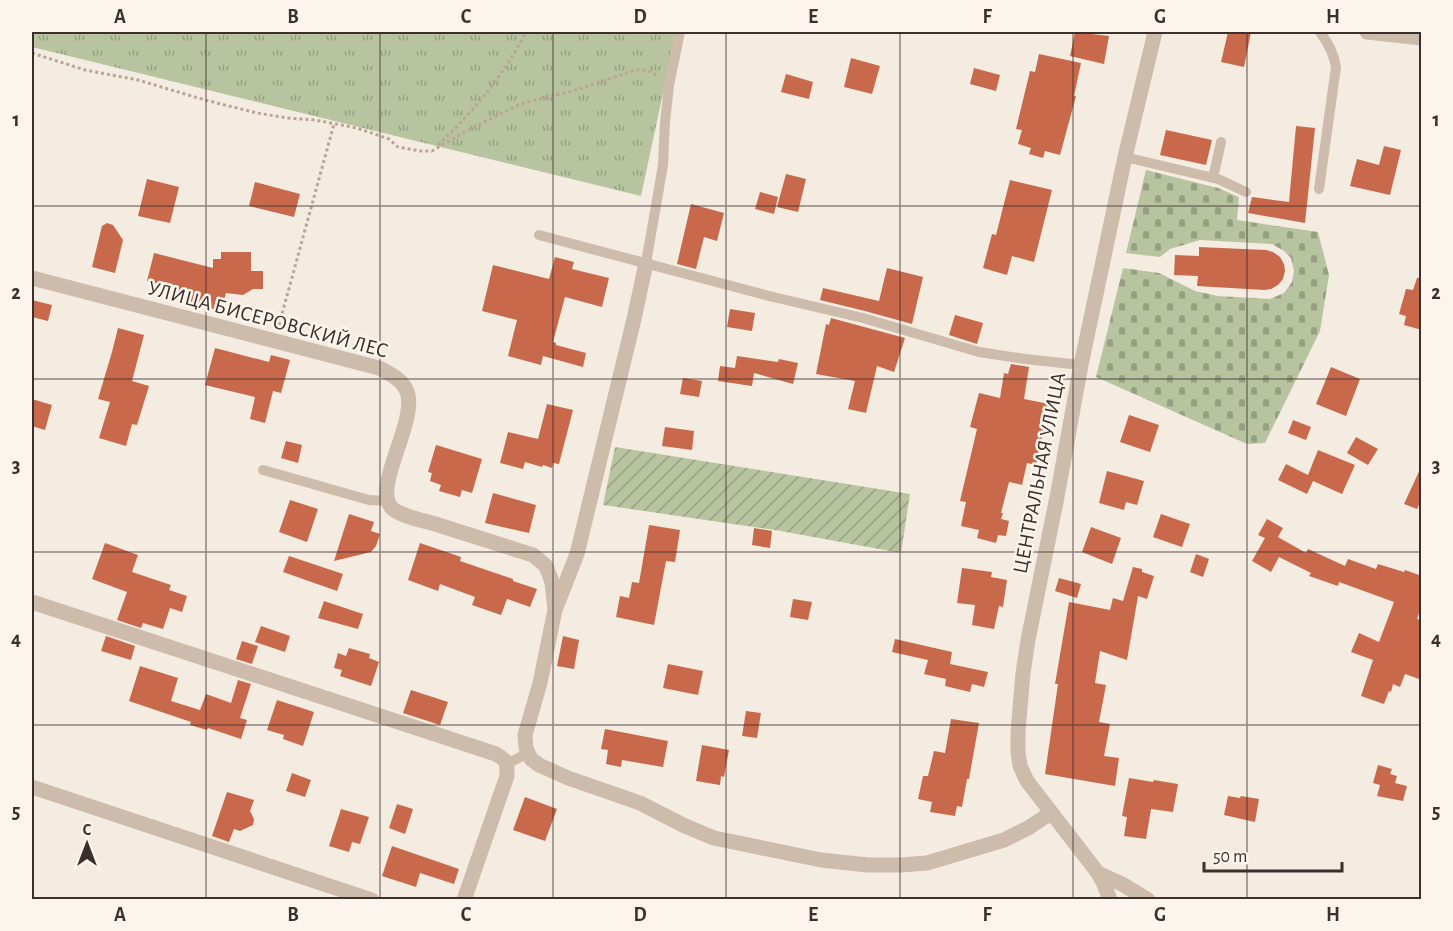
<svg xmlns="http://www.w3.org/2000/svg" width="1453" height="931" viewBox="0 0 1453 931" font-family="'Alegreya Sans',sans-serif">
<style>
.grass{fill:url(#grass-tufts)}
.cemetery{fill:url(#cemetery-stones)}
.garden{fill:url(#garden-furrows)}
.building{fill:#c8694b}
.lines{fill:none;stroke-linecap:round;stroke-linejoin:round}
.path{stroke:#b9a596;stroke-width:3;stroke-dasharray:3 3;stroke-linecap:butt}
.service{stroke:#cdbbac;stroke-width:10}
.minor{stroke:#cdbbac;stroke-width:15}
.grid{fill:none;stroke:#3b302b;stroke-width:1.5;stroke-opacity:0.55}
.labels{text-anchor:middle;stroke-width:5;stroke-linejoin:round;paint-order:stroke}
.street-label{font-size:21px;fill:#3b302b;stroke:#fbf5ee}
.neatline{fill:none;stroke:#3b302b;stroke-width:2}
.grid-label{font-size:20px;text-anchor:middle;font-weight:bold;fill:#3b302b}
</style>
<defs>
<pattern id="grass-tufts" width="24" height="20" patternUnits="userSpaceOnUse" patternTransform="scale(1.5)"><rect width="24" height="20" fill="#b8c4a0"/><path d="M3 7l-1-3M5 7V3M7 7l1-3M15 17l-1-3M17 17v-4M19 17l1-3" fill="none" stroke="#97a083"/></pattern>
<pattern id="cemetery-stones" width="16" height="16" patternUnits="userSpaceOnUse" patternTransform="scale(1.5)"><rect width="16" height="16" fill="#b8c4a0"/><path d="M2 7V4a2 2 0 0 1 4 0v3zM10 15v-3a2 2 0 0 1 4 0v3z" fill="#97a083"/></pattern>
<pattern id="garden-furrows" width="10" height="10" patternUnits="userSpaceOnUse" patternTransform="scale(1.5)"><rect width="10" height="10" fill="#b8c4a0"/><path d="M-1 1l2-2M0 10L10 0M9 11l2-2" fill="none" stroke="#97a083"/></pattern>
</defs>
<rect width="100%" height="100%" fill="#f4ebe1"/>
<path class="grass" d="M32,32H676L641,196L32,47Z"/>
<path class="cemetery" d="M1146,170L1218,188L1239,197L1237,220L1318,232L1329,275L1320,331L1265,443L1247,444L1096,377L1123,268L1159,273L1195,291L1218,296L1270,299L1284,293L1292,282L1294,271L1291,258L1284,251L1272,244L1200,240L1170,249L1160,257L1126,253Z"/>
<path class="garden" d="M615,447L910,494L901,553L775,530L603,505Z"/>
<path class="building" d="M1075,32L1109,36L1104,64L1070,56Z
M1228,32H1251L1244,67L1221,62Z
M1039,54L1081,63L1074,96H1076L1060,155L1045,151L1043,158L1029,154L1031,148L1018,144L1022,130L1016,129L1030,71L1035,72Z
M851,58L880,66L872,94L844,87Z
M974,68L1000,75L996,91L970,84Z
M786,74L813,82L809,99L781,92Z
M1296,126L1315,128L1305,223L1248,213L1252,197L1289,202Z
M1166,130L1212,140L1206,165L1160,155Z
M1384,146L1401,150L1390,195L1350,186L1357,159L1379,165Z
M786,174L806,179L798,212L777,207Z
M147,179L179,187L170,223L138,216Z
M1010,180L1052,190L1034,262L1012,256L1007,275L983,268L992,234L996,235Z
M255,182L300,194L294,217L249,206Z
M760,192L778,197L774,214L755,209Z
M691,204L724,213L717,241L704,237L696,269L677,264Z
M107,223L113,225L123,240L115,273L92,267L102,226Z
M1199,247L1266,250L1273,252L1280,257L1284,264L1285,271L1283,279L1278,285L1271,289L1264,290L1197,286L1198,276L1174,275L1175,255L1199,256Z
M221,252H251V271H263V289H253L243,295L226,293L221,311L168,297L171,287L147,281L154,253L213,268V259H221Z
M555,257L574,262L572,269L609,278L602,307L565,297L553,342L556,343V345L586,353L583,367L543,356L541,365L508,356L517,320L482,311L493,265L549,279Z
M887,268L923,277L912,324L865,311L820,300L823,288L879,301Z
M1417,278H1422V330L1404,325L1406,316L1399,314L1406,289L1413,290Z
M32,300L52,305L48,321L32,317Z
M730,309L755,313L752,331L727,327Z
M955,315L983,323L977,344L949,335Z
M831,318L905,338L894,372L877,366L866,413L848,409L855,381L816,374L826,324L829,325Z
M118,328L144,335L132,381L149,386L137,425L132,424L126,446L99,438L110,402L98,399L112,352Z
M215,348L269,362L271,355L290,360L281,393L273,391L265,423L250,419L255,397L205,385Z
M737,356L778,362L779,359L798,363L793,384L754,373L752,386L718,381L720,366L735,368Z
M1011,364L1029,367L1024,399L1049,404L1036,465L1027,463L1022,485L1009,482L1001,513H1003L1001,519L1009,521L1006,536L998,535L996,543L977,538L979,530L961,526L966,502L960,501L977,429L970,427L979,393L1000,398L1004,373L1008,374Z
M1331,367L1360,379L1346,416L1316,404Z
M683,378L702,381L699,397L680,394Z
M32,399L52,405L45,430L32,426Z
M547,404L573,410L559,464L553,463L552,468L543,465L542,467L525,462L523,469L500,463L508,432L538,439Z
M1129,415L1159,425L1150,452L1120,442Z
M1293,420L1311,427L1306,440L1288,433Z
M665,427L694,431L692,450L662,446Z
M1356,437L1378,449L1368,465L1347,453Z
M286,441L302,445L298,463L281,458Z
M436,445L482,459L472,493L462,490L460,497L439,491L441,485L430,481L432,473L428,472Z
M1318,450L1355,465L1342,494L1313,481L1307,494L1278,480L1286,464L1308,475Z
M1422,465V499L1417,509L1404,504Z
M1107,471L1144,481L1137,505L1126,502L1124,510L1099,503Z
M493,493L536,505L529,533L485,523Z
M290,500L318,509L307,542L279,532Z
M349,514L374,522L371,531L380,534L376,546L371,552L334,561Z
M1161,514L1190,524L1182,547L1153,537Z
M1267,519L1283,528L1278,537L1306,553L1308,549L1345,566L1348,559L1376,569L1378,564L1404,572L1405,570L1422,576V605L1417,619L1422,620V680L1405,674L1400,687L1393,684L1391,692L1389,691L1384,704L1361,696L1373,660L1351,652L1359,633L1379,642L1394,602L1339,582L1338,586L1309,576L1311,573L1279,557L1271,572L1252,561L1265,538L1258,535Z
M649,525L680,530L675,562L666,561L654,625L616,617L620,596L629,598L632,582L639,583Z
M1091,527L1121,538L1112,564L1082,552Z
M754,528L772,531L770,548L752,545Z
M105,543L138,555L132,572L171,585L169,590L187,596L182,612L170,608L163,629L143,623L141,628L117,620L127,592L92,579Z
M420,543L461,557L460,561L513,579V581L537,589L530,607L507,599L501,615L472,605L475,597L440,584L438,591L408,580Z
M1196,554L1209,559L1203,577L1190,572Z
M289,556L343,574L337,591L283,572Z
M1133,567L1142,569V572L1154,576L1147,599L1138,596L1127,660L1100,651L1095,683L1106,685L1099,722L1110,724L1104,756L1119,758L1115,786L1045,774L1058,684H1055L1069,602L1110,610L1113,598L1123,601Z
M962,568L992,572L991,577L1007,580L1003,607L999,606L994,629L972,625L975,605L957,603Z
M1059,578L1081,584L1077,598L1055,591Z
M793,599L812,602L808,620L790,617Z
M324,601L363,614L358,629L318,618Z
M261,626L290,636L285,652L255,642Z
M106,636L135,646L131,660L101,651Z
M563,636L579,640L574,669L557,666Z
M895,639L952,652L950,664L988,672L984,687L972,684L970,692L945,686L946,679L924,674L928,660L892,652Z
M242,641L258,646L252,664L236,659Z
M349,648L370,654L369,658L379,662L371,686L340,676L342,670L334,668L338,653L346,656Z
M668,664L703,671L698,695L663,688Z
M140,666L178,678L171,701L200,710L206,694L231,703L238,680L251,684L240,718L247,720L241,739L208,728L207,730L190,725L191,722L129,701Z
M411,690L448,702L440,725L403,713Z
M277,700L314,712L303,746L283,739L284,735L267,730Z
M746,711L761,713L757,738L742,736Z
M951,719L979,723L969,779H967L962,807L957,806L955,816L930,812L932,802L918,799L923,776H928L934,751L945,753Z
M605,729L668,741L663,767L622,760L621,767L606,764L608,750L601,749Z
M702,745L729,750L724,777L721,776L720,785L696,781Z
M1378,765L1392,769L1390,774L1397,776L1395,783L1407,786L1403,801L1377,796L1380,785L1373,783Z
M292,773L311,780L305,797L286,791Z
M1129,778L1153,782L1154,780L1178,784L1173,812L1151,809L1146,839L1124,836L1127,817L1122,816Z
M227,792L254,800L250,811L254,819L253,825L240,831L234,829L229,842L212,836Z
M1228,796L1240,798L1241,796L1259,799L1255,822L1224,815Z
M525,797L557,809L545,841L513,830Z
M397,804L413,809L405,834L389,828Z
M341,809L369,817L360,844L352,842L349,852L329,846Z
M392,846L459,869L454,884L420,873L416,887L382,876Z"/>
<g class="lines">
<path class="path" d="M32,53L85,70L138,80L205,100L257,113L287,118L315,120L357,128L389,139L398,147L420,151H432L470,129L523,103L573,91L635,70H647L658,76
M438,145C473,112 504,75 526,32
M279,325L334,124"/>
<path class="service" d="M1125,157L1218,179L1246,192
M1213,178L1221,142
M1319,189L1336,67C1334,53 1328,43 1320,32
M539,235L769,296L863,318L979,352L1025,359L1081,365
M646,263L663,165L665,122L669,85L680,32
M263,470L369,500L388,501
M507,764L528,753"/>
<path class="minor" d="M1367,32L1422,38
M646,263L634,319L577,554L555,610L540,683L525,735L526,748L531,759L539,765L568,778L640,803L685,826L714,838L821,860L868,865H900L927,863L1004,840L1028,828L1051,813
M32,278L379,368C391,374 405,381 408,395C415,426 371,490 393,509C400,515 423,521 432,523C466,534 499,544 533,555L546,566L552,582L555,610
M32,602L496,754C508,761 507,763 507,776L464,900
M32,787L372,900
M1098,873L1122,884L1148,900
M1110,900L1104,884L1098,873L1027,781L1020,766L1018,752V732L1023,673L1028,640L1057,497L1081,365L1125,157L1155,32"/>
</g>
<path class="grid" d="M206,32V900M380,32V900M553,32V900M726,32V900M900,32V900M1073,32V900M1247,32V900M32,206H1422M32,379H1422M32,552H1422M32,725H1422"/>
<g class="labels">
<g class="street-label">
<text transform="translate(268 319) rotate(15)" y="7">УЛИЦА БИСЕРОВСКИЙ ЛЕС</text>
<text transform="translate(1039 473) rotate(-79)" y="7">ЦЕНТРАЛЬНАЯ УЛИЦА</text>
</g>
</g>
<rect width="1453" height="931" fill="none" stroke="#fbf5ee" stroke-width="66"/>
<g transform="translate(87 844)" stroke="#fbf5ee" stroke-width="4.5" paint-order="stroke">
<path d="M0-4.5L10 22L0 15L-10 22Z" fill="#3b302b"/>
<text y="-9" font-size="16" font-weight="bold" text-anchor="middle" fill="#3b302b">С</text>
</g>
<path d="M1204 862v9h138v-9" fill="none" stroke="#3b302b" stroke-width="3"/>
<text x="1213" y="862" font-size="18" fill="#3b302b" stroke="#fbf5ee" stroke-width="4.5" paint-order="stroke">50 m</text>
<rect x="33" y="33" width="1387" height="865" class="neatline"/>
<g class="grid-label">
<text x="120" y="23">A</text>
<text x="293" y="23">B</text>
<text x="466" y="23">C</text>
<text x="640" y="23">D</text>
<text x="813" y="23">E</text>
<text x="987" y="23">F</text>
<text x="1160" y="23">G</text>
<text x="1333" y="23">H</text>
<text x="16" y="126">1</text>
<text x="1436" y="126">1</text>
<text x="16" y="299">2</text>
<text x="1436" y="299">2</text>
<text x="16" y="472">3</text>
<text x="1436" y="472">3</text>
<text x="16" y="645">4</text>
<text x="1436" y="645">4</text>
<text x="16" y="818">5</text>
<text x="1436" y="818">5</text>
<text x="120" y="921">A</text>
<text x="293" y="921">B</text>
<text x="466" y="921">C</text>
<text x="640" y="921">D</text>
<text x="813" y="921">E</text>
<text x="987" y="921">F</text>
<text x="1160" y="921">G</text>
<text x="1333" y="921">H</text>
</g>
</svg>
